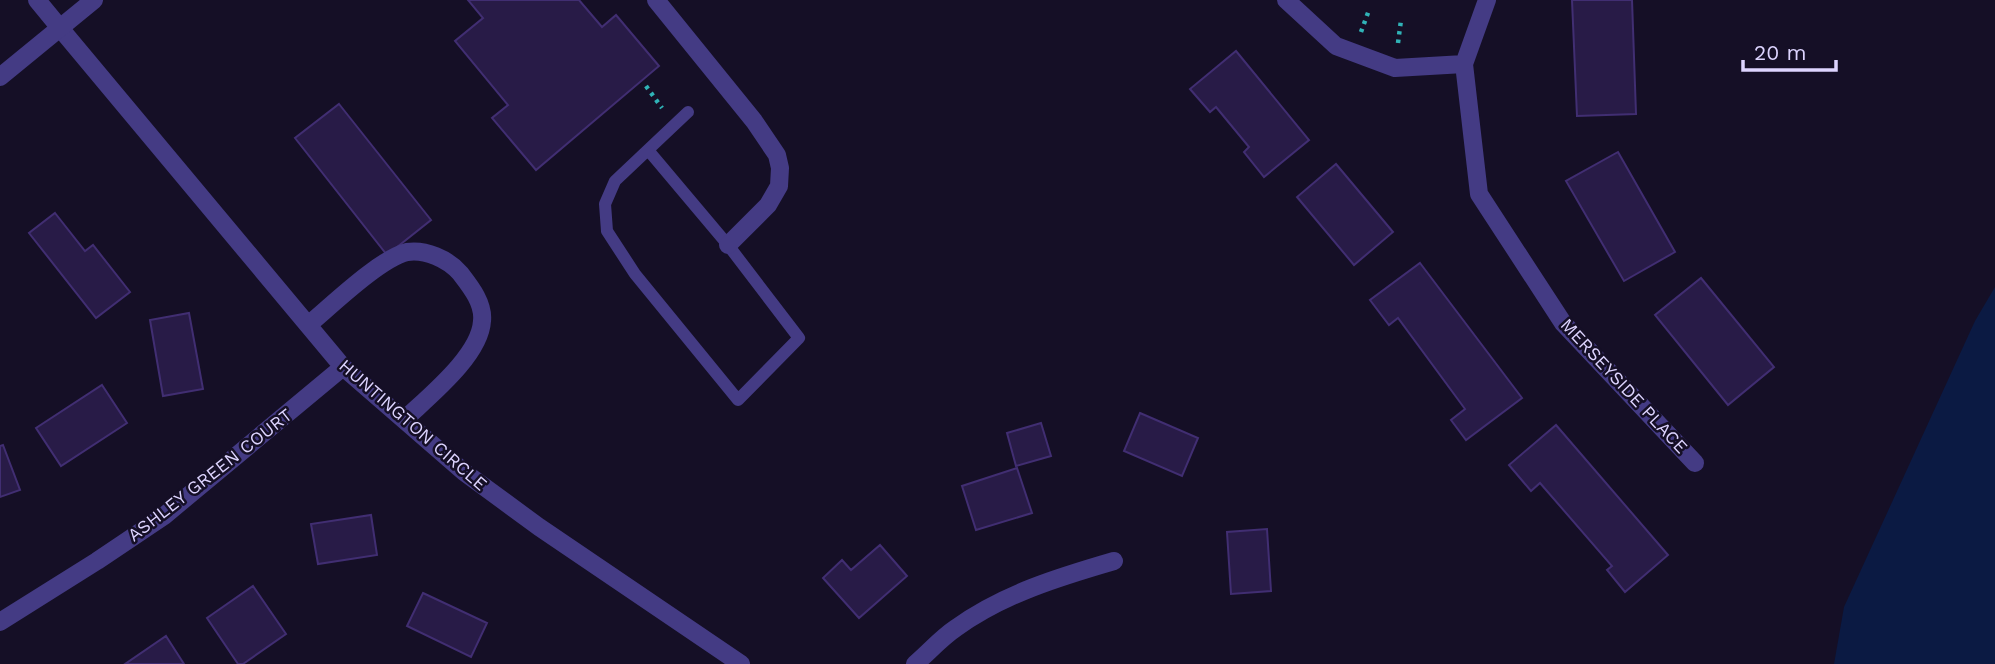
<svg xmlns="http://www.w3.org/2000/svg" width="1995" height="664" viewBox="0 0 1995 664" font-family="'Work Sans',sans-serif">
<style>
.water{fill:#0b1a43}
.building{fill:#281b47;stroke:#412e72;stroke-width:2}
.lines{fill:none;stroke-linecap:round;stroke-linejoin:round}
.path{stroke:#30b3b7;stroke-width:4.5;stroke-dasharray:3.5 5;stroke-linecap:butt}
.service{stroke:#443b84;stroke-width:12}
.minor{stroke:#443b84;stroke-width:18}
.tertiary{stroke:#443b84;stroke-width:18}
.labels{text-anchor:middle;stroke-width:5;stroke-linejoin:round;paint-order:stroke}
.street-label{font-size:18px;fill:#ddd4ff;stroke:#150f26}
</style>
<rect width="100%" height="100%" fill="#150f26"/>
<path class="water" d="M1995,287V664H1834L1844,607L1975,321Z"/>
<path class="building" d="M468,0H579L602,27L616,15L659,66L536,170L492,118L508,105L455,41L483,18Z
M1572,0H1632L1636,114L1577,116Z
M1236,51L1309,140L1264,177L1244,152L1249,147L1216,107L1210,112L1190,89Z
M339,104L431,220L387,255L295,138Z
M1618,152L1675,252L1624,281L1566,181Z
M1336,164L1393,232L1354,265L1297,197Z
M55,213L85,251L93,245L130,292L96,318L29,233Z
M1420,263L1522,398L1466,440L1451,420L1465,409L1398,318L1389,325L1370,300Z
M1701,278L1774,367L1728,405L1655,315Z
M189,313L203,389L163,396L150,320Z
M102,385L127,423L61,466L36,428Z
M1140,413L1198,438L1182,476L1124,451Z
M1041,423L1051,456L1016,466L1007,433Z
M1556,425L1668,555L1625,592L1607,570L1612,566L1540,483L1531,491L1509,465Z
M3,445L20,490L0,497V446Z
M1017,468L1032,513L976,530L962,486Z
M371,515L377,555L318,564L311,524Z
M1267,529L1271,591L1231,594L1227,532Z
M880,545L907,576L859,618L823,578L842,560L851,570Z
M253,586L286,634L243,664H238L207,618Z
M423,593L487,623L471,657L407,626Z
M166,636L184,664H125Z"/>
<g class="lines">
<path class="path" d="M1361,32L1369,10
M1398,43L1401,20
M646,86L662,108"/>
<path class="service" d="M648,150L728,245L799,338L738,400L635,274L607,231L605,204L615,181L688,112"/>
<path class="minor" d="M656,0L754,121L777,155L780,168L779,186L768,205L728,245
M1286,0L1336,46L1395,68L1464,64
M1487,0L1464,64L1479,194L1563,323L1695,463
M60,28L343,367L464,472L539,527L741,664
M308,325C331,306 379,259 407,252C425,249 448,259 460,273C470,286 484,303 482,321C480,356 428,397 404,420
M0,622L97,561L164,516L343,367
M915,664C929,652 941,638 956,628C1003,594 1059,577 1114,561"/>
<path class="tertiary" d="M37,0L60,28
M0,77L94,0"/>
</g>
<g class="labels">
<g class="street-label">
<text transform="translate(1624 386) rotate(47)" y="6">MERSEYSIDE PLACE</text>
<text transform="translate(413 425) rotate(41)" y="6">HUNTINGTON CIRCLE</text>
<text transform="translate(210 475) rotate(-38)" y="6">ASHLEY GREEN COURT</text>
</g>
</g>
<path d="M1743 60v10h93v-10" fill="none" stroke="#ddd4ff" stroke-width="3.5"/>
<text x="1754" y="60" font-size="21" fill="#ddd4ff" stroke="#150f26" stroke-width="5" paint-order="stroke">20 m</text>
</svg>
